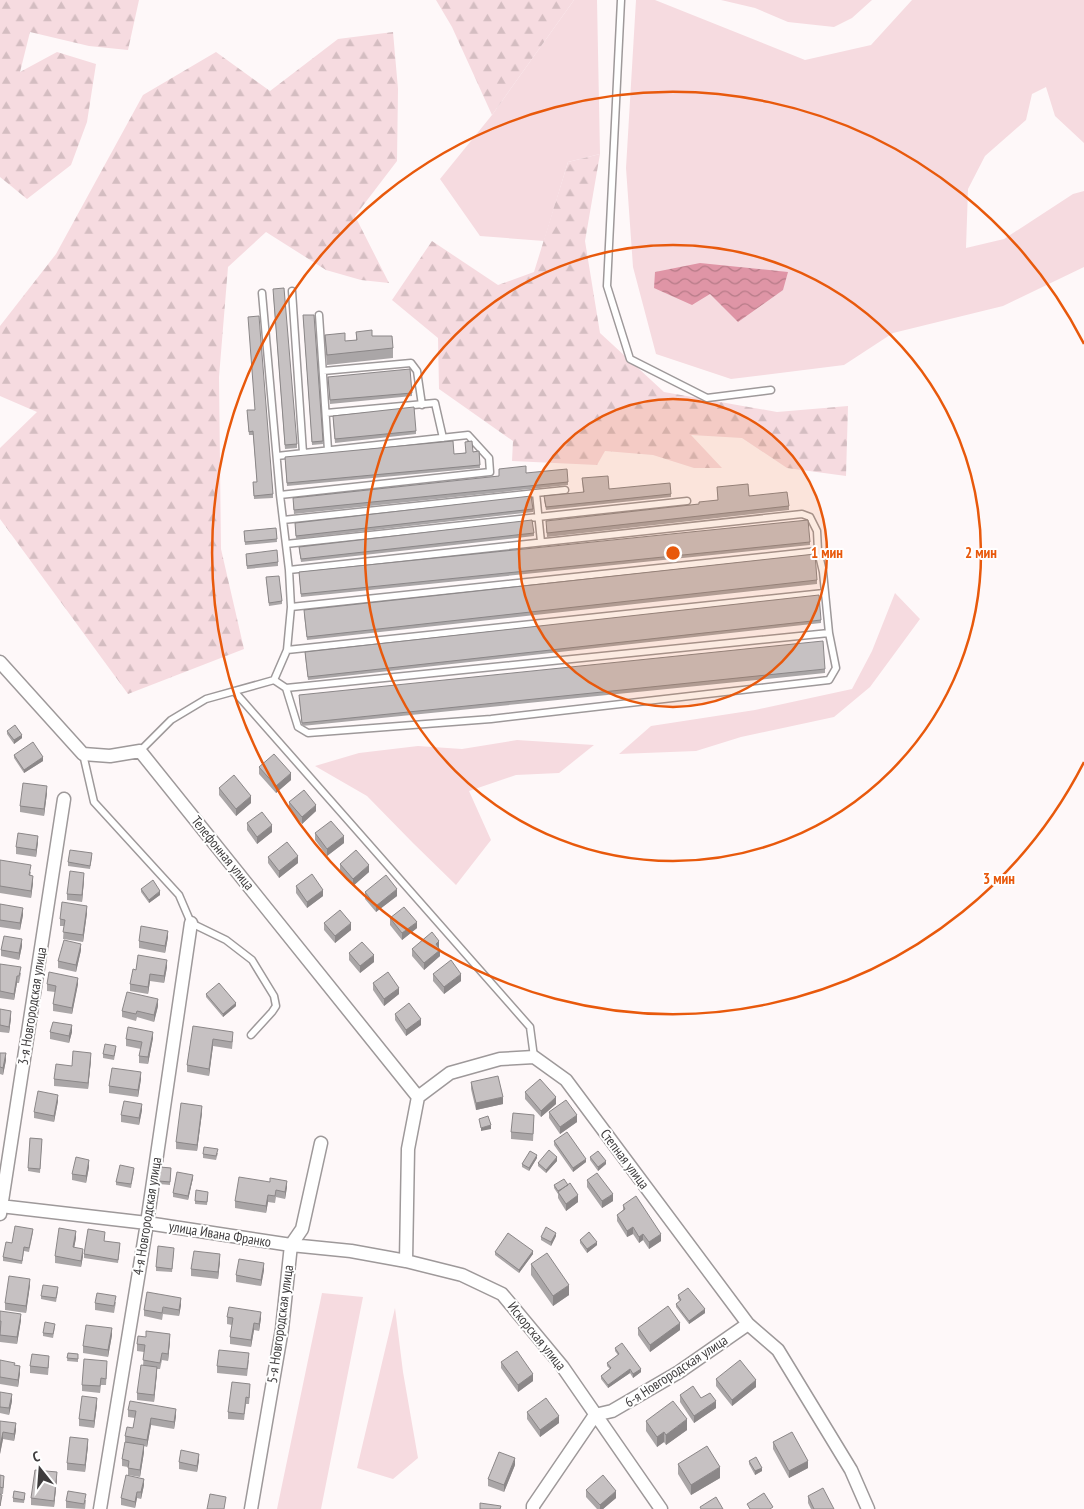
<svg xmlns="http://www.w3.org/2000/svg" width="1084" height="1509" viewBox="0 0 1084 1509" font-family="'PT Sans Narrow',sans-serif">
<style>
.green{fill:#f6dbe0}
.forest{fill:url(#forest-firs)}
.water{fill:url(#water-waves)}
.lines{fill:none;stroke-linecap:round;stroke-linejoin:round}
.lane-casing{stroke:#9e999a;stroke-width:9}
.street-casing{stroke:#9e999a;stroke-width:15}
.lane{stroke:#fff;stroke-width:6}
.street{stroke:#fff;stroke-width:12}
.wall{fill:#aaa6a7}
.shaded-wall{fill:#8b8788}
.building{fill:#c6c1c2;stroke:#8b8788}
.ring{fill:none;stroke:#e8590c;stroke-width:2.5}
.labels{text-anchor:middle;stroke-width:4;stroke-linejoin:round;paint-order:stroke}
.street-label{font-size:14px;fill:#3e3c3d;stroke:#fff}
.centre{fill:#e8590c;stroke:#fff;stroke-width:2.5}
.ring-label{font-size:15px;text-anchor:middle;font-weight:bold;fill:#e8590c;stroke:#fff;stroke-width:4;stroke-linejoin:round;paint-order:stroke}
</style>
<defs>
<pattern id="forest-firs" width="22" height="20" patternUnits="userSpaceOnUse" patternTransform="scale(1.25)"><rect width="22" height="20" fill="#f6dbe0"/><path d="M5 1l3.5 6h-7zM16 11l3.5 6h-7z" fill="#d4bdc1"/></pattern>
<pattern id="water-waves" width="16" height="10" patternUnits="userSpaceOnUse" patternTransform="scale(1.25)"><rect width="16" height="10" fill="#df95a6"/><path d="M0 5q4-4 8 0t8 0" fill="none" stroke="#b67b88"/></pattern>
</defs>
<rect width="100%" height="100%" fill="#fef8f9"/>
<path class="green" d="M574,0H597L600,154L568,162L544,241L480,236L440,179L492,115Z
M636,0H655L805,60L871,45L912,0H1084V143L1055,116L1046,87L1032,94L1026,120L985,156L968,189L966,248L1004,239L1073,194L1084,191V267L1003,306L893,333L844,365L731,379L656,354L633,267L626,168Z
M721,0H872L852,18L834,27L788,22L755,8Z
M895,593L920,619L870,687L834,717L741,737L696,751L619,754L651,726L755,710L852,689L872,651Z
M517,740L594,745L559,773L516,775L469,791L491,840L456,885L413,843L367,796L315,766L359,753L418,746L462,749Z
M322,1293L363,1297L321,1509H277Z
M395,1308L403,1372L418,1458L393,1479L357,1468Z"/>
<path class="forest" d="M0,0H139L128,50L89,46L30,32L20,72L57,52L96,64L87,122L71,165L27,199L0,177Z
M436,0H574L492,115L452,27Z
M393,32L398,89L397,161L355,216L389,283L361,280L326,270L266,232L228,267L219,377L221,549L244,649L128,694L0,519V448L37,412L0,396V326L56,254L143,95L216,52L270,91L338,39Z
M600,154L585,241L600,333L664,392L777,412L848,406L846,476L787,468L742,438L691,435L722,468H694L653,455L605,451L597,465L512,461L513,441L439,389L438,338L392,300L432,241L498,285L534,272L568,162Z"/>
<path class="water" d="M700,263L788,272L783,290L738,322L710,294L692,305L654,288L655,272Z"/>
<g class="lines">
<defs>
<path id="lane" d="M621,0L607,286L630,359L707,398L771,390
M292,291L303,453
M319,315L328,450
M323,371L411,363L417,371L422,405
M326,413L435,403L443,438
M277,456L468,435L489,458L490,472L280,495
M536,493L565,490
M283,520L536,493L541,542
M286,544L687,501
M291,607L818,551
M287,650L824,593
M274,680L286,688L829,633
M286,688L298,727L308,733L491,719L829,680L836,668L829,633L823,572L818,551L817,531L810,517L802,514L289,570
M234,691L530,1027L534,1057
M140,751L171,720L206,699L274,680L287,650L291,607L289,570L280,495L262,293
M83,754L94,802L179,895L191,923L226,940L252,960L274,996L276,1006L272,1012L251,1035"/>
<path id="street" d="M0,662L83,754L110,756L140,751L418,1097
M0,1206L147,1223L291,1245L351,1251L406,1261L462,1275L502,1294L562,1366L661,1509
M0,1214L64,799
M406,1261L408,1149L418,1097L450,1073L500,1059L534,1057L566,1080L748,1324L778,1350L851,1470L868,1509
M100,1509L147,1223L191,923
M251,1509L282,1329L291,1245L302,1229L321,1143
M533,1509V1506L595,1415L612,1411L679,1372L748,1324"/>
</defs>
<use href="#lane" class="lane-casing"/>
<use href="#street" class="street-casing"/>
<use href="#lane" class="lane"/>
<use href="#street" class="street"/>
</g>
<path class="wall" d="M273,292L297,444V448L285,449Z
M303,315H314L323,444L312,445Z
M356,332L372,336L393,348V358L327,365L325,345V335L345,341L356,340Z
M328,380L412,393V396L330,404Z
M247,410L273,494V498L254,499L253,482H257L253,435H249Z
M333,419L416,431V434L335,443Z
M479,451L480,468L287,486L285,461L454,454Z
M526,473L568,482V485L294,514L293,501Z
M582,478L609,489L671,494V497L546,510L544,500L583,492Z
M717,487L789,506V510L547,537L546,525L699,504L718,500Z
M533,509V512L296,539L295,526V523Z
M276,528L277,542L245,545L244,531Z
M534,533V536L301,562L299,550V547Z
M810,542V545L301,597L299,575Z
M246,554L278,562V566L247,569Z
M266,577L282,601V604L269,606Z
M817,580V584L307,640L304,614Z
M821,620V623L308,680L305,655V652Z
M825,669V673L302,726L299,698Z
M7,731L22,738L14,744L7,734Z
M14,755L43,761L24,773L14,758Z
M259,767L291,780L276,793L259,774Z
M219,788L251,803L236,816L219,795Z
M47,793L44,816L20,812V806Z
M289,802L316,811L302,824L289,809Z
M247,823L272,832L257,844L247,830Z
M315,833L344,843L327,856L315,840Z
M38,842L36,857L16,854V847Z
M92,857L90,869L68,866V862Z
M268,857L298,863L279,878L268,863Z
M0,860L31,872L30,876L33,883L31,898L0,893Z
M340,864L369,872L353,886L340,870Z
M84,880L82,902L67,900V894Z
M296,886L323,896L307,908L296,893Z
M141,889L160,895L149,903L141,892Z
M365,892L397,896L376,912L365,899Z
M0,904L23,915L20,930L0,927Z
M87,913L83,942L63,939L64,926H60V919Z
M390,918L417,928L402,940L390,925Z
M324,923L351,930L335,943L324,930Z
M168,937L165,953L139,948V941Z
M22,946L19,960L1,956V950Z
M439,947L440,956L424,970L412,956V949Z
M81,950L76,972L58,968V961Z
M349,953L374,962L360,973L349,960Z
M0,964L21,973L19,983H17L14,1000L0,998Z
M167,967L164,983L150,981L148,994L130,991V984L136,970Z
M433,974L461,981L444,994L433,981Z
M373,983L399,994L384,1006L373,990Z
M47,984H78L72,1014L53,1011V1004L55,992L47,991Z
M206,994L236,1006L223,1017L206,997Z
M158,1006L154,1022L137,1017L136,1021L122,1017V1011Z
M0,1009L11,1018L9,1033L0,1032Z
M395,1014L421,1025L406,1036L395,1020Z
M193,1026L233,1039L232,1049L213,1046L209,1076L187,1072V1065Z
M50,1032H72L69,1043L50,1039Z
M153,1038L148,1064L139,1063V1056L141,1049L126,1046V1039Z
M116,1049L114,1060L103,1058V1054Z
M0,1053L6,1060L3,1075L0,1074Z
M91,1060L88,1089L54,1086V1079L72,1066Z
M141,1079L138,1097L109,1093V1086Z
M471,1082L503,1104L476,1110L471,1089Z
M525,1092L556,1104L541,1117L525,1099Z
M58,1101L54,1122L34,1118V1112Z
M142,1110L139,1125L121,1122V1115Z
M549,1112L577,1122L560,1134L549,1118Z
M202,1113L197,1151L176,1149V1142Z
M534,1122L533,1141L511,1139V1132Z
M30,1138L42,1139L40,1173L28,1171Z
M554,1141L586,1162L573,1172L554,1145Z
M218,1153L216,1160L203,1158V1154Z
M590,1157L606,1164L598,1171L590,1160Z
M537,1158L529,1171L522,1167V1164Z
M557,1161L546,1173L538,1166V1163Z
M89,1167L86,1183L72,1180V1174Z
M160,1167L171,1168L170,1185L159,1184Z
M134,1171L131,1188L116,1185V1182Z
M193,1178L188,1200L173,1197V1193Z
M587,1180L613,1201L602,1208L587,1187Z
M554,1185L578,1202L566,1211L558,1198V1194L554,1188Z
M287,1187L285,1199L276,1197L275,1203L268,1202L266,1213L235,1208V1201Z
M208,1195L207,1205L195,1204V1201Z
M623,1205L661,1241L649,1249L643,1240L639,1243L633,1234L627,1237L617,1221V1215L623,1210Z
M33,1232L29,1252L24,1251L22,1264L3,1261V1257L12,1243Z
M105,1235L104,1241L120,1247L118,1263L84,1258V1254Z
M556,1236L551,1246L541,1240V1237Z
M76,1238L74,1247L83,1256L81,1267L55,1263V1256Z
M580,1240L597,1245L587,1253L580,1243Z
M174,1251L172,1272L156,1271V1267Z
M495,1252L533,1254L519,1273L495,1255Z
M220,1261L218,1279L191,1276V1269Z
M531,1264L569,1295L553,1306L531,1275Z
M264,1270L261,1286L236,1282V1275Z
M30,1285L26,1313L5,1310V1303Z
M58,1291L56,1302L41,1299V1296Z
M678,1295L705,1313L689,1324L676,1307V1304L680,1301L678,1299Z
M116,1302L114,1313L95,1310V1303Z
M181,1305L179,1316L163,1314L162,1320L144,1316V1310Z
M0,1311L21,1320L17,1344L0,1342Z
M227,1317L261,1318L259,1331L254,1330L251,1347L230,1344V1337L232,1325L227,1324Z
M55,1327L53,1338L43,1336V1333Z
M638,1328L680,1330L650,1352L638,1335Z
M112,1335L108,1357L83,1353V1346Z
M170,1341L168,1361L162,1360L160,1369H157L154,1402L137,1400V1393L143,1366L144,1352L137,1351V1344Z
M615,1348L641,1372L633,1378L630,1373L608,1388L601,1379V1376L610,1369L607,1366V1363L618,1355L615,1351Z
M68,1353L78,1354V1362L67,1361Z
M0,1360L15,1366L20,1373L18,1387L0,1384Z
M249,1360L247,1376L217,1373V1366Z
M501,1362L533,1381L518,1392L501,1368Z
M49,1363L48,1375L30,1373V1366Z
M107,1368L106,1385H101L100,1393L82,1391V1385Z
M716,1379L756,1387L732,1406L716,1386Z
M250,1391L249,1404H246L244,1420L228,1419V1412Z
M0,1392L12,1401L9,1415L0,1413Z
M680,1395L701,1398L716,1408L694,1423L680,1402Z
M97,1405L94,1428L79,1426V1419Z
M128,1410L176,1416L174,1429L151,1425L147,1447L144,1446V1452L140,1477L128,1475V1467L122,1466V1459L125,1442V1436L133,1428L135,1418L128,1417Z
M527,1412L559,1423L540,1437L527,1419Z
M0,1421L16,1430L14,1441L3,1439L0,1454Z
M646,1421L687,1430L666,1445L664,1442L657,1447L646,1431Z
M773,1442L808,1468L789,1478L773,1449Z
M88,1446L85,1472L67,1470V1463Z
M199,1460L197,1472L179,1469V1462Z
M749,1461L762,1471L755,1475L749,1464Z
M678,1464L720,1478L691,1495L678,1474Z
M515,1465L504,1492L488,1486V1479Z
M0,1475L4,1482L3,1494H0Z
M57,1479L54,1507L31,1505V1498Z
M144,1485L141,1499L137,1498L135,1508L121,1505V1498Z
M586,1490L616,1498L603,1509H597L586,1497Z
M25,1496L24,1503L13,1502V1498Z
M808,1496L834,1509H811L808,1503Z
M86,1500L85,1509L66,1508V1501Z"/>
<path class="shaded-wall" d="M22,735V738L14,744V740Z
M43,757V761L24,773V770Z
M291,773V780L276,793V786Z
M47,786V793L44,816V809Z
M251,796V803L236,816V809Z
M316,805V811L302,824V817Z
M272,825V832L257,844V837Z
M38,836V842L36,857V850Z
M344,836V843L327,856V849Z
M298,856V863L279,878V871Z
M369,865V872L353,886V879Z
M84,873V880L82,902V895Z
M33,876V883L31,898V891Z
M397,889V896L376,912V906Z
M323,890V896L307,908V902Z
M160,891V895L149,903V900Z
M87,906V913L83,942V935Z
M23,908V915L20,930V923Z
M417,922V928L402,940V933Z
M351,923V930L335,943V936Z
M168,931V937L165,953V946Z
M22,939V946L19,960V953Z
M439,941V947L436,951V944Z
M81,944V950L76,972V965Z
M440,950V956L424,970V963Z
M374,955V962L360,973V966Z
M167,960V967L164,983V976Z
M150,974V981L148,994V987Z
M461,974V981L444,994V987Z
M17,976V983L14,1000V994Z
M78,978V984L72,1014V1008Z
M399,988V994L384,1006V999Z
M158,999V1006L154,1022V1015Z
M236,1003V1006L223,1017V1014Z
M11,1011V1018L9,1033V1027Z
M421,1019V1025L406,1036V1030Z
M72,1025V1032L69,1043V1036Z
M153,1032V1038L148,1064V1057Z
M213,1039V1046L209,1076V1069Z
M6,1053V1060L3,1075V1068Z
M91,1053V1060L88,1089V1083Z
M141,1072V1079L138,1097V1090Z
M58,1095V1101L54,1122V1116Z
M503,1097V1104L476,1110V1103Z
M556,1097V1104L541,1117V1111Z
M142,1104V1110L139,1125V1118Z
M202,1106V1113L197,1151V1145Z
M577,1115V1122L560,1134V1127Z
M491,1125V1129L481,1131V1128Z
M537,1155V1158L529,1171V1168Z
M557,1157V1161L546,1173V1170Z
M586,1159V1162L573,1172V1168Z
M89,1160V1167L86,1183V1176Z
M606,1161V1164L598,1171V1167Z
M193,1175V1178L188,1200V1196Z
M287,1181V1187L285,1199V1192Z
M613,1194V1201L602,1208V1201Z
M268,1195V1202L266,1213V1206Z
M578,1195V1202L566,1211V1204Z
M633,1227V1234L627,1237V1231Z
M76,1231V1238L73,1254V1247Z
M556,1233V1236L551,1246V1242Z
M643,1234V1240L639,1243V1237Z
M661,1234V1241L649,1249V1242Z
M597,1242V1245L587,1253V1249Z
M83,1249V1256L81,1267V1261Z
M533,1251V1254L519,1273V1270Z
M220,1254V1261L218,1279V1272Z
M264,1263V1270L261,1286V1280Z
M30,1279V1285L26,1313V1306Z
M569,1285V1295L553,1306V1296Z
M181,1298V1305L179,1316V1310Z
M705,1309V1313L689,1324V1321Z
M261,1312V1318L259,1331V1324Z
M21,1314V1320L17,1344V1337Z
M254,1323V1330L251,1347V1340Z
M680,1323V1330L650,1352V1345Z
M112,1328V1335L108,1357V1350Z
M170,1334V1341L168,1361V1354Z
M20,1366V1373L18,1387V1380Z
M157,1367V1374L154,1402V1395Z
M630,1369V1373L608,1388V1385Z
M641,1369V1372L633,1378V1374Z
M533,1374V1381L518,1392V1385Z
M756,1380V1387L732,1406V1400Z
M12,1394V1401L9,1415V1408Z
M97,1398V1405L94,1428V1421Z
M716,1401V1408L694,1423V1416Z
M176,1409V1416L174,1429V1422Z
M559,1416V1423L540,1437V1430Z
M151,1418V1425L147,1447V1440Z
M687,1419V1430L666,1445V1435Z
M16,1423V1430L14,1441V1434Z
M3,1432V1439L0,1454V1447Z
M664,1432V1442L657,1447V1437Z
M88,1439V1446L85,1472V1465Z
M144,1445V1452L140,1477V1470Z
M199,1454V1460L197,1472V1466Z
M515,1458V1465L504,1492V1485Z
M808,1461V1468L789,1478V1471Z
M720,1467V1478L691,1495V1485Z
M762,1468V1471L755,1475V1471Z
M57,1472V1479L54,1507V1501Z
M144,1479V1485L141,1499V1492Z
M616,1491V1498L603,1509H600V1505Z
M137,1492V1498L135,1508V1502Z"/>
<path class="building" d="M284,288L297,444L285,445L273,289Z
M303,315H314L323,441L312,442Z
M259,316L273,494L254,496L253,482H257L253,431L249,432L247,410H255L248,317Z
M372,330V336H392L393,348L327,355L325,335L345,333V341L357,340L356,332Z
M410,369L412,393L330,400L328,377Z
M414,407L416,431L335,439L333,416Z
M453,441L454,454L466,453L465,442L472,441L473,452L479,451L480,465L287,483L285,457Z
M526,466V473L567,469L568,482L294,510L293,498L499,476V469Z
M608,476L609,489L670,483L671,494L546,507L544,496L584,492L582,478Z
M748,484L749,496L787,492L789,506L547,533L546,521L699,504V502L718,500L717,487Z
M531,496L533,509L296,536L295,523Z
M532,520L534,533L301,559L299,547Z
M808,520L810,542L301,594L299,572Z
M276,528L277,539L245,542L244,531Z
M277,550L278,562L247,566L246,554Z
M815,554L817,580L307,637L304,610Z
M279,576L282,601L269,603L266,577Z
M819,595L821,620L308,677L305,652Z
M823,641L825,669L302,723L299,695Z
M15,725L22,735L14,740L7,731Z
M33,742L43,757L24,770L14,755Z
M274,754L291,773L276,786L259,767Z
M234,775L251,796L236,809L219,788Z
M23,783L47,786L44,809L20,806Z
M304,790L316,805L302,817L289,802Z
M262,812L272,825L257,837L247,823Z
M331,821L344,836L327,849L315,833Z
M18,833L38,836L36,850L16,847Z
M287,842L298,856L279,871L268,857Z
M70,850L92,853L90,866L68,862Z
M356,850L369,865L353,879L340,864Z
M0,860L31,865L29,875L33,876L31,891L0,886Z
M70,871L84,873L82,895L67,894Z
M312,874L323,890L307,902L296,886Z
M386,875L397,889L376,906L365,892Z
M153,880L160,891L149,900L141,889Z
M62,902L87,906L83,935L63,932L65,920L60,919Z
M0,904L23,908L20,923L0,920Z
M404,907L417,922L402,933L390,918Z
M340,910L351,923L335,936L324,923Z
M141,926L168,931L165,946L139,941Z
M432,932L439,941L436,944L440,950L424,963L412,949Z
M4,936L22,939L19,953L1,950Z
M64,940L81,944L76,965L58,961Z
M362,942L374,955L360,966L349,953Z
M138,955L167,960L164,976L150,974L148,987L130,984L133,969L136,970Z
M451,960L461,974L444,987L433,974Z
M0,964L21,967L19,976H17L14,994L0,991Z
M49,972L78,978L72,1008L53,1004L56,986L47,984Z
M388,972L399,988L384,999L373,983Z
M219,983L236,1003L223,1014L206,994Z
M127,992L158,999L154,1015L137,1011L136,1014L122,1011Z
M409,1003L421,1019L406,1030L395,1014Z
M0,1009L11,1011L9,1027L0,1025Z
M53,1022L72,1025L69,1036L50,1032Z
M193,1026L233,1032L232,1042L213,1039L209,1069L187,1065Z
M128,1027L153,1032L148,1057L139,1056L142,1042L126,1039Z
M105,1044L116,1046L114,1056L103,1054Z
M73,1051L91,1053L88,1083L54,1079L56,1064L72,1066Z
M0,1053H6L3,1068L0,1067Z
M112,1068L141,1072L138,1090L109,1086Z
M498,1076L503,1097L476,1103L471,1082Z
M540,1079L556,1097L541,1111L525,1092Z
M38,1091L58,1095L54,1116L34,1112Z
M566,1100L577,1115L560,1127L549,1112Z
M124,1101L142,1104L139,1118L121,1115Z
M181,1103L202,1106L197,1145L176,1142Z
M513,1113L534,1115L533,1134L511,1132Z
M488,1116L491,1125L481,1128L479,1119Z
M567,1132L586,1159L573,1168L554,1141Z
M30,1138L42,1139L40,1169L28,1168Z
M204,1147L218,1149L216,1156L203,1154Z
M549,1150L557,1157L546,1170L538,1163Z
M530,1151L537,1155L529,1168L522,1164Z
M598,1151L606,1161L598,1167L590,1157Z
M76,1157L89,1160L86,1176L72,1174Z
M120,1165L134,1168L131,1184L116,1182Z
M160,1167L171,1168L170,1182L159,1181Z
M177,1172L193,1175L188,1196L173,1193Z
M597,1173L613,1194L602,1201L587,1180Z
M239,1177L270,1182V1178L287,1181L285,1192L276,1190L275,1196L268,1195L266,1206L235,1201Z
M564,1179L568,1185L558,1191L554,1185Z
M570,1183L578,1195L566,1204L558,1192Z
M196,1190L208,1192L207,1202L195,1201Z
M636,1196L661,1234L649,1242L643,1234L639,1237L633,1227L627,1231L617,1215L625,1209L623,1205Z
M15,1226L33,1229L29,1248L24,1247L22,1261L3,1257L6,1242L12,1243Z
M546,1227L556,1233L551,1242L541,1237Z
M59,1228L76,1231L73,1247L83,1249L81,1261L55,1256Z
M88,1229L105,1232L104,1241L120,1243L118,1260L84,1254Z
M589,1232L597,1242L587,1249L580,1240Z
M508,1233L533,1251L519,1270L495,1252Z
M158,1246L174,1248L172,1269L156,1267Z
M194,1251L220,1254L218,1272L191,1269Z
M547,1253L569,1285L553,1296L531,1264Z
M239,1259L264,1263L261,1280L236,1275Z
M9,1276L30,1279L26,1306L5,1303Z
M43,1285L58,1287L56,1298L41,1296Z
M688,1288L705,1309L689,1321L676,1304L681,1300L678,1295Z
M147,1292L181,1298L179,1310L163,1307L162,1313L144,1310Z
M97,1293L116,1296L114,1306L95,1303Z
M668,1306L680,1323L650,1345L638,1328Z
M229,1307L261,1312L259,1324L254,1323L251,1340L230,1337L233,1318L227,1317Z
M0,1311L21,1314L17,1337L0,1335L1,1321H0Z
M45,1322L55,1324L53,1334L43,1333Z
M86,1325L112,1328L108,1350L83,1346Z
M146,1331L170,1334L168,1354L162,1353L160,1363L143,1360L145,1345L137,1344L138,1336L146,1337Z
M622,1343L641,1369L633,1374L630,1369L608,1385L601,1376L611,1368L607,1363L619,1354L615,1348Z
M219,1350L249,1353L247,1369L217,1366Z
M517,1351L533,1374L518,1385L501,1362Z
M68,1353L78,1354V1359L67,1358Z
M32,1354L49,1356L48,1368L30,1366Z
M84,1359L107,1361L106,1379L101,1378L100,1386L82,1385Z
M0,1360L15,1363L14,1365L20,1366L18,1380L0,1377Z
M740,1360L756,1380L732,1400L716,1379Z
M141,1365L157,1367L154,1395L137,1393Z
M232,1382L250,1384L249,1398L246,1397L244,1414L228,1412Z
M693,1386L701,1398L710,1393L716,1401L694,1416L680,1395Z
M0,1392L12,1394L9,1408L0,1407Z
M82,1396L97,1398L94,1421L79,1419Z
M546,1398L559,1416L540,1430L527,1412Z
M130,1401L176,1409L174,1422L151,1418L147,1440L125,1436L127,1427L133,1428L136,1411L128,1410Z
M673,1401L687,1419L666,1435L664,1432L657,1437L646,1421Z
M0,1421L16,1423L14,1434L3,1432L0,1447Z
M792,1432L808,1461L789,1471L773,1442Z
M70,1437L88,1439L85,1465L67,1463Z
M125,1442L144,1445L140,1470L128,1468L129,1461L122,1459Z
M707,1446L720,1467L691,1485L678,1464Z
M181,1450L199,1454L197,1466L179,1462Z
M499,1452L515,1458L504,1485L488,1479Z
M756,1457L762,1468L755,1471L749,1461Z
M35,1470L57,1472L54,1501L31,1498Z
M0,1475L4,1476L3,1488L0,1487Z
M126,1475L144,1479L141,1492H137L135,1502L121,1498Z
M603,1475L616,1491L600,1505L586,1490Z
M823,1488L834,1509H814L808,1496Z
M14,1491L25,1493L24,1500L13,1498Z
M68,1491L86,1494L84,1504L66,1501Z
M764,1493L773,1507L770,1509H750L747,1504Z
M0,1494L2,1495L0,1506Z
M210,1494L226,1497L224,1509H207Z
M716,1497L723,1509H701L700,1507Z
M480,1503L501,1506L500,1509H480Z"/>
<circle cx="673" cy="553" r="154" fill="#e8590c" fill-opacity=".12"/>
<g class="ring">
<circle cx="673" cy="553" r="154"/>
<circle cx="673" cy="553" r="308"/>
<path d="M1084 762A461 461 0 1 1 1084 344"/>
</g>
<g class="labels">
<g class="street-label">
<text transform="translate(223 853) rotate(51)" y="5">Телефонная улица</text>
<text transform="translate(32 1006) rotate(-81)" y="5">3-я Новгородская улица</text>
<text transform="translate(625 1159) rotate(53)" y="5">Степная улица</text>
<text transform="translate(147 1216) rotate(-81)" y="5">4-я Новгородская улица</text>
<text transform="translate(220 1234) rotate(9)" y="5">улица Ивана Франко</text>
<text transform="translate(280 1324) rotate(-82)" y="5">5-я Новгородская улица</text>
<text transform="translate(537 1336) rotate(51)" y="5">Искорская улица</text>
<text transform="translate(676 1371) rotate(-33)" y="5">6-я Новгородская улица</text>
</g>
</g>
<circle cx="673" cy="553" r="8" class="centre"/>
<g class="ring-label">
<text x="827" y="558">1 мин</text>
<text x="981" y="558">2 мин</text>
<text x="999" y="884">3 мин</text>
</g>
<g transform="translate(40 1469) rotate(343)" stroke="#ffffff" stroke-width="4" paint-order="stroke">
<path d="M0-4L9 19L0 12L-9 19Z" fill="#3e3c3d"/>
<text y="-8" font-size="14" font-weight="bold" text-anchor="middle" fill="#3e3c3d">С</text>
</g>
</svg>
